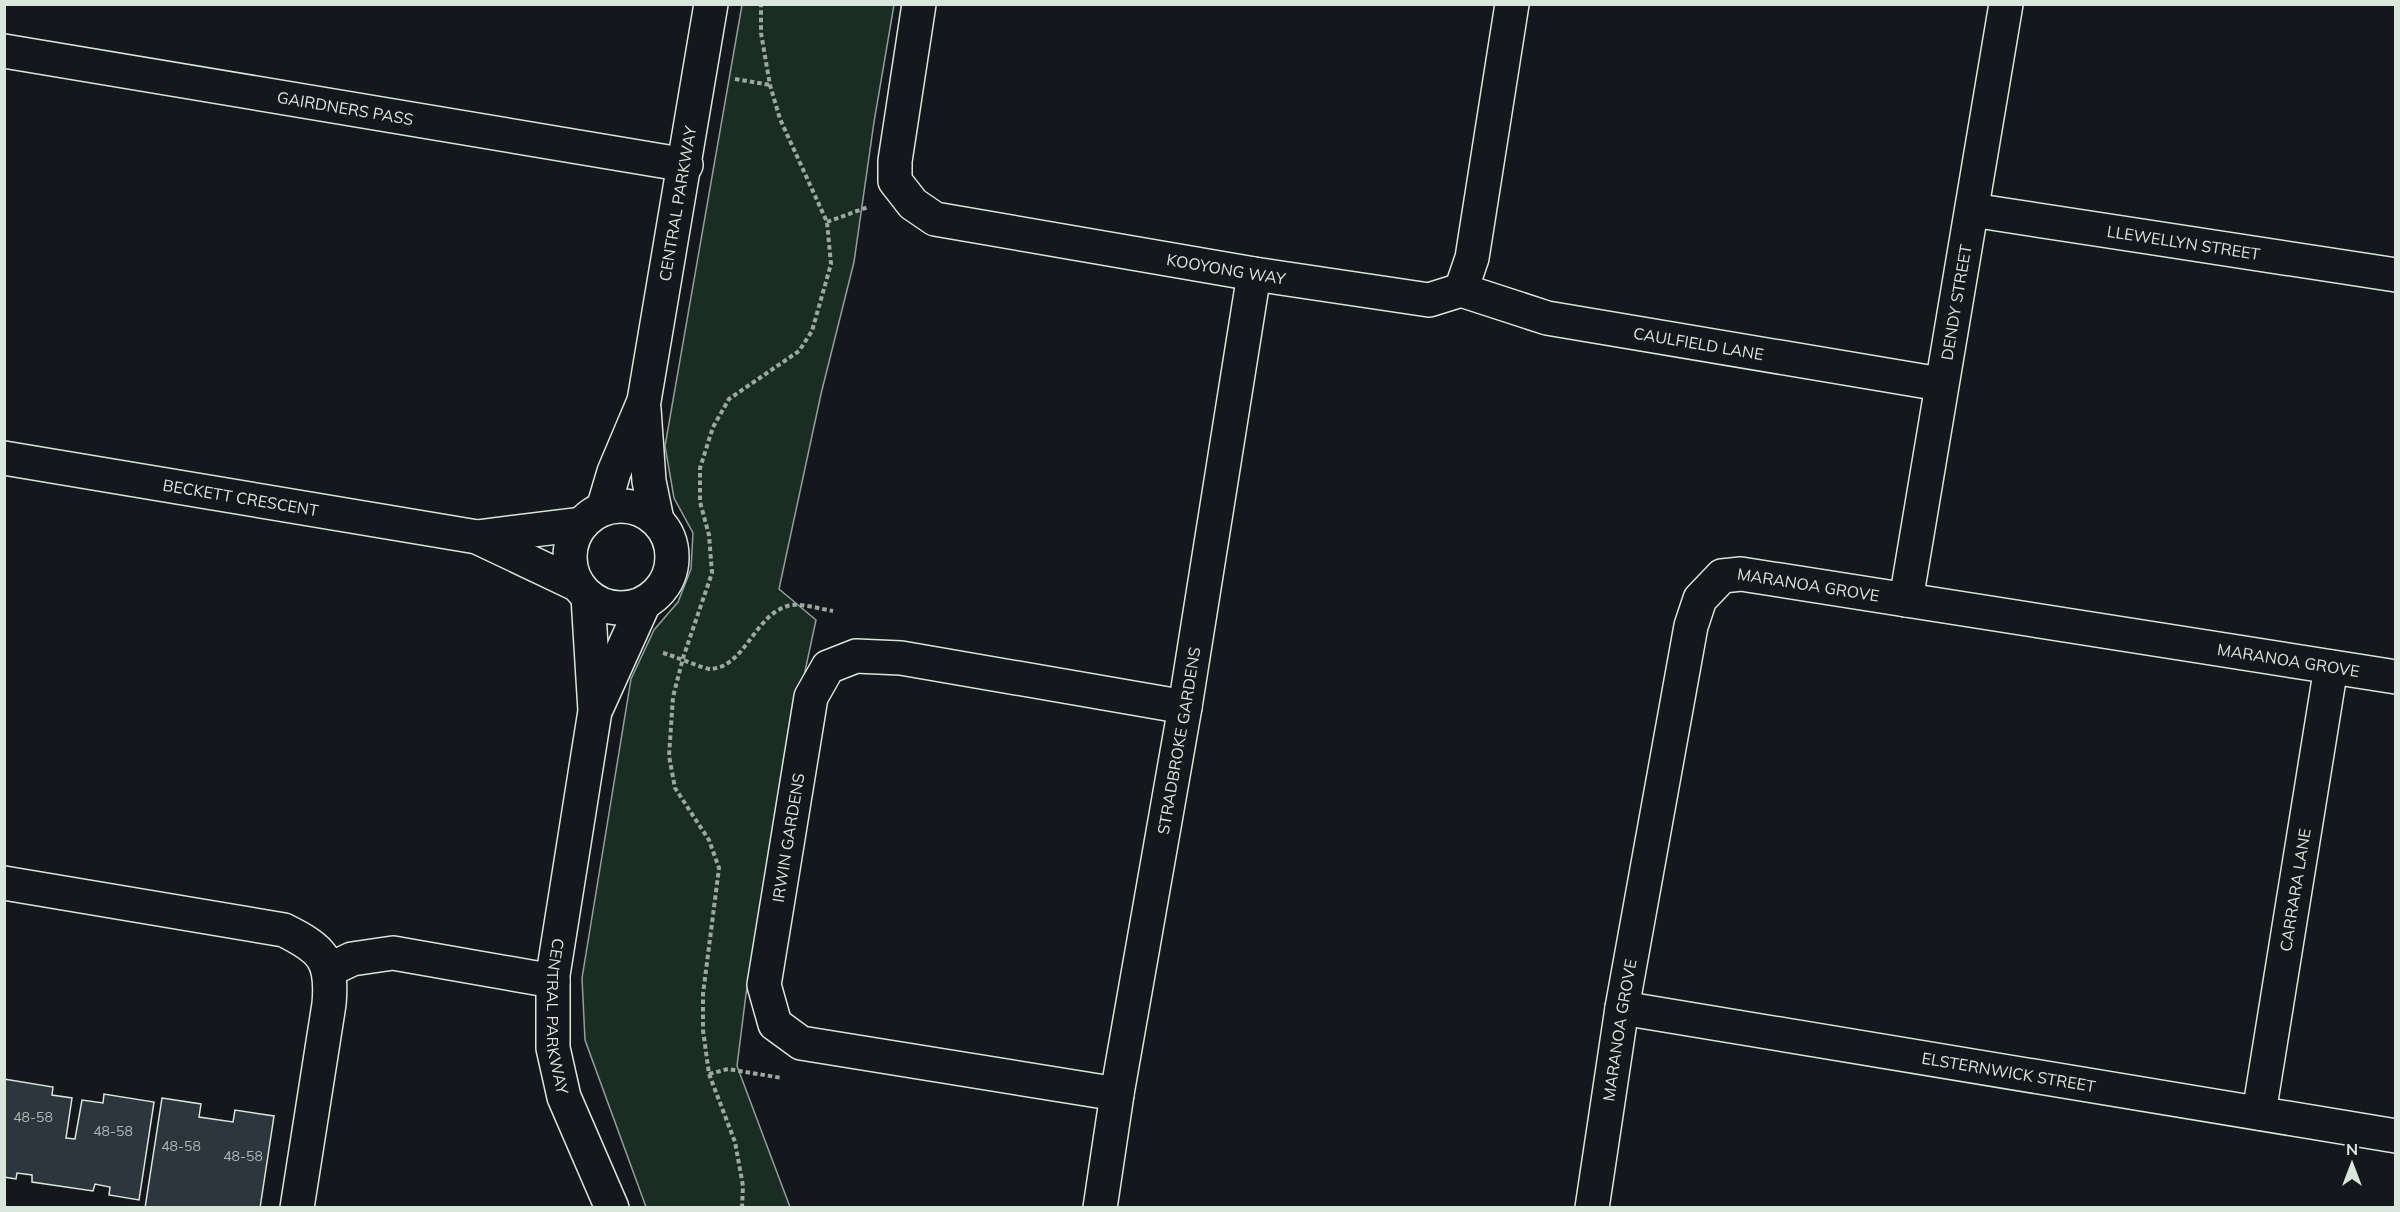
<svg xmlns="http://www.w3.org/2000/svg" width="2400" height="1212" viewBox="0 0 2400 1212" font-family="Mulish,sans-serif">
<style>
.green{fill:#1a2d24;stroke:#939e99;stroke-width:1.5}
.building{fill:#2c363c;stroke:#d8e6dc;stroke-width:1.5}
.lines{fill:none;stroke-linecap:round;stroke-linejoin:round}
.minor-casing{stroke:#d8e6dc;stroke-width:36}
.path{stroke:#9da8a2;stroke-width:4;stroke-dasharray:4.5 3;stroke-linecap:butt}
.minor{stroke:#14181c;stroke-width:33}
.labels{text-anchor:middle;stroke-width:4.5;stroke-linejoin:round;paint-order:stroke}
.number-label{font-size:14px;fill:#adbab4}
.street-label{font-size:16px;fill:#d8e6dc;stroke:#14181c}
</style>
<rect width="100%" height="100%" fill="#14181c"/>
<path class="green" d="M742,5H894L874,122L854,262L821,394L779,589L816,620L795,718L746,994L737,1066L790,1207H646L585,1040L582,978L631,679L654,630L678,602L691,569L693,533L674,498L665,446Z"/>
<path class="building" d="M4,1079L53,1087L52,1095L72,1098L66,1138L75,1139L82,1100L103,1103L104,1094L154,1102L139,1200L109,1195L110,1187L95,1184L93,1191L32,1182V1175L17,1173L16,1179L4,1177Z
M162,1098L201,1104L199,1117L233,1122L235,1110L274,1116L260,1208H145Z"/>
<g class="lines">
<defs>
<g id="minor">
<path id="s1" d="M919,4L895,161V181L913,204L935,219L1254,274L1429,300L1461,290L1472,258L1512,4"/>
<path id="s2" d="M4,51L686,165"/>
<path id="s3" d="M1972,210L2396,275"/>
<path id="s4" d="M1461,290L1547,318L1940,384"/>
<path d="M644,409L649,481L657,520"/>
<path id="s5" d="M4,458L477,537L578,585"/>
<circle cx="621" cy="557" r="51"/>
<path id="s6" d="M603,509L614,472L644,401L711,4"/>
<path d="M477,537L582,524"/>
<path id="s7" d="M588,597L595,711L553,975V1048L564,1097L612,1208"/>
<path id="s8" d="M1906,600L2006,4"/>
<path d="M597,707L644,603"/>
<path d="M4,883L284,930C322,949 333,959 329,1004L297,1208"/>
<path d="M329,970L352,959L393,953L553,981"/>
<path id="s9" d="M1622,1008L2396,1136"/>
<path id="s10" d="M1117,1094L801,1043L775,1024L764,985L811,697L828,667L856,656L901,658L1185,707"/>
<path id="s11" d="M2259,1113L2331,667"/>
<path id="s12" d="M1100,1208L1117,1094L1185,707L1254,274"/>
<path id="s13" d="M1592,1208L1622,1008L1691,626L1700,599L1722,576L1741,574L2396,677"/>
</g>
</defs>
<use href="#minor" class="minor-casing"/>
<path class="path" d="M735,79L770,85
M827,222L868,207
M663,653C672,655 706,670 711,669C747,666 755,611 792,605C804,604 821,609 833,611
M709,1074L728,1069L782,1078
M742,1208L743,1186L735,1142L709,1074L703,1030V994L719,868L709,840L675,788L669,756L673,697L683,658L712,573L709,535L700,502V468L713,427L729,399L799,351L812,331L831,264L827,222L780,119L770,85L761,33V4"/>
<use href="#minor" class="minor"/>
</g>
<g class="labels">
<g class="number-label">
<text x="33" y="1122">48-58</text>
<text x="113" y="1136">48-58</text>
<text x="181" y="1151">48-58</text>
<text x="243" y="1161">48-58</text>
</g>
<g class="street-label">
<text dy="6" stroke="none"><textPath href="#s2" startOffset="346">GAIRDNERS PASS</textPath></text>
<text dy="6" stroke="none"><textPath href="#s6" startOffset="316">CENTRAL PARKWAY</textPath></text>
<text dy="6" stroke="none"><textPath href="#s3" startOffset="214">LLEWELLYN STREET</textPath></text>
<text dy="6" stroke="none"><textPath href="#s1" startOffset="530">KOOYONG WAY</textPath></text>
<text dy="6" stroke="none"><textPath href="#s8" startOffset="302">DENDY STREET</textPath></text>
<text dy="6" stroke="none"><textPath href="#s4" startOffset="244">CAULFIELD LANE</textPath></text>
<text dy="6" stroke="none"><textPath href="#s5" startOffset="240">BECKETT CRESCENT</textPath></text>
<text dy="6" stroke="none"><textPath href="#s13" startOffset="738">MARANOA GROVE</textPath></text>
<text dy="6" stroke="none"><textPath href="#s13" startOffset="1224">MARANOA GROVE</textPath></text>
<text dy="6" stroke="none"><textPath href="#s12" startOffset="474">STRADBROKE GARDENS</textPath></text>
<text dy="6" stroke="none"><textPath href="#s10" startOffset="542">IRWIN GARDENS</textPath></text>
<text dy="6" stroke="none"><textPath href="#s11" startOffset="226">CARRARA LANE</textPath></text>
<text dy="6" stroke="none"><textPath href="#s7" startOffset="423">CENTRAL PARKWAY</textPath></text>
<text dy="6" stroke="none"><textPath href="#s13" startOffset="180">MARANOA GROVE</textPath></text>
<text dy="6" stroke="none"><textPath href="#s9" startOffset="392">ELSTERNWICK STREET</textPath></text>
</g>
</g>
<rect width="2400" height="1212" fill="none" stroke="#d8e6dc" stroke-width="12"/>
<g transform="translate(2352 1164)" stroke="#14181c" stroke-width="4.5" paint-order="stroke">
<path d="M0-4.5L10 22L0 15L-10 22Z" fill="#d8e6dc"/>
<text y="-9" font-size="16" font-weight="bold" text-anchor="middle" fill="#d8e6dc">N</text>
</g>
</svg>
